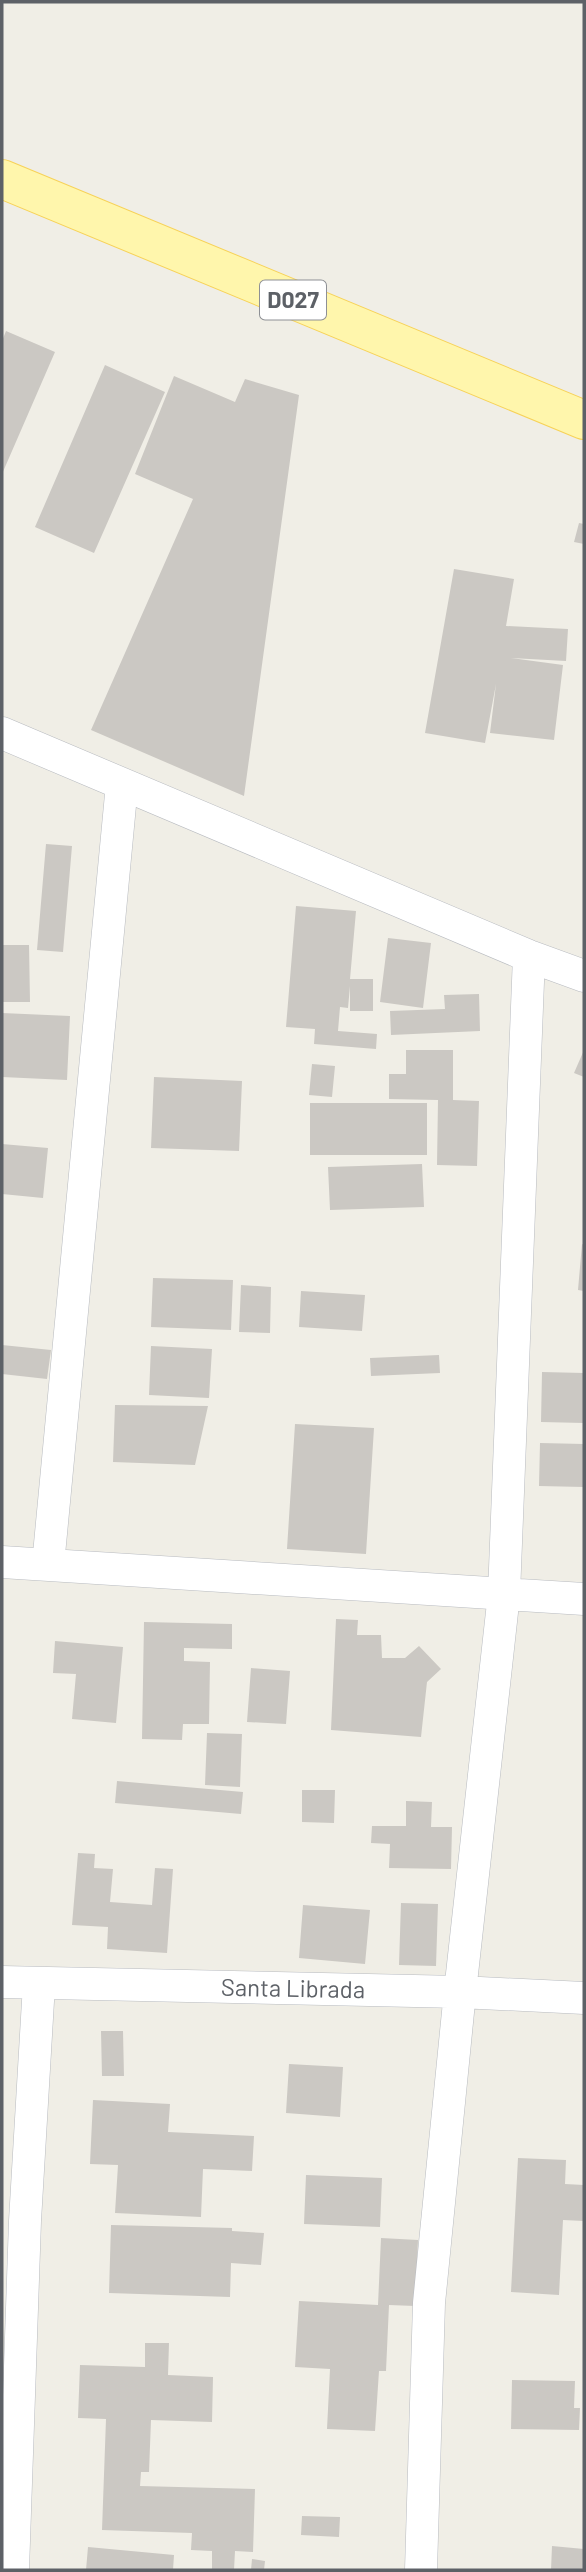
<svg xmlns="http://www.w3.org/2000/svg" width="586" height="2572" viewBox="0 0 586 2572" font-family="Barlow,sans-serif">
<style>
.building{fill:#cbc8c3}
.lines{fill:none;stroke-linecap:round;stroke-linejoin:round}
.street-casing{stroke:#b8bbc0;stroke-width:33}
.primary-casing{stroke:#f7d258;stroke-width:40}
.street{stroke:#fff;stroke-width:32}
.primary{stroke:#fff6ac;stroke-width:38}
.labels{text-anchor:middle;stroke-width:5;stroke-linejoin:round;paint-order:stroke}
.shield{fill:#fff;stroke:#8e9095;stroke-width:2}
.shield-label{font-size:23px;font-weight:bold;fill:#5d6167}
.street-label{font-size:24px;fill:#5d6167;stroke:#fff}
</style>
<rect width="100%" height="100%" fill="#f0eee6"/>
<path class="building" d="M6,331L55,352L2,474V341Z
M105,365L165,392L94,553L35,527Z
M174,376L235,402L245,379L299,395L244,796L91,730L193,499L135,474Z
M579,523L584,524V544L574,542Z
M454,569L514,579L506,626L568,629L566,661L511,658L563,665L554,740L490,733L496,684L485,743L425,733Z
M46,844L72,846L63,952L37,950Z
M296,906L356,911L350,979H373V1011H350V986L348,1008L340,1007L338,1031L377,1034L376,1049L314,1044L315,1029L286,1027Z
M388,938L431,943L423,1008L380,1002Z
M2,945H29L30,1002H2Z
M479,994L480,1031L391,1035L390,1011L445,1009L444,995Z
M2,1013L70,1016L67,1080L2,1077Z
M406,1050H453V1100L479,1101L477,1166L437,1165L438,1100L389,1099V1074H406Z
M584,1050V1077L574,1073Z
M312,1064L335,1066L332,1097L309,1095Z
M154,1077L242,1081L239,1151L151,1148Z
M310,1103H427V1155H310Z
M2,1144L48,1148L43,1198L2,1194Z
M422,1164L424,1207L330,1210L328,1167Z
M582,1244L584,1245V1291L578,1290Z
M153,1278L233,1280L231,1330L151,1327Z
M241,1285L271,1287L270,1333L239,1332Z
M301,1291L365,1295L362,1331L299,1327Z
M2,1345L51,1350L47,1379L2,1374Z
M151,1346L212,1349L209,1398L149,1395Z
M439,1355L440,1373L371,1376L370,1358Z
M542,1372L584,1373V1423L541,1422Z
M115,1405L208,1406L195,1465L113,1462Z
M295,1424L374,1428L366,1554L287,1549Z
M540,1443L584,1444V1487L539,1486Z
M336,1619L358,1620L357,1635H381L382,1658H405L419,1646L441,1669L427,1682L421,1737L331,1730Z
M144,1622L232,1624V1649L184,1648V1661L210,1662L209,1724H183L182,1740L142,1739Z
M55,1641L123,1647L116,1723L72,1719L76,1674L53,1673Z
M251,1668L290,1671L286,1724L247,1722Z
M207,1733L242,1734L240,1787L205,1785Z
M117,1781L243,1792L241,1814L115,1803Z
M302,1790H335L334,1823L302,1822Z
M406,1801L432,1802L431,1827H452L451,1869L389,1868L390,1844L371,1843L372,1826H406Z
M78,1853L95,1854L94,1868L113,1869L110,1902L152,1905L155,1868L173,1869L167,1953L107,1949L108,1927L72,1925Z
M401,1903L438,1904L436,1966L399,1965Z
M303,1905L370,1910L365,1964L299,1958Z
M101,2031H123L124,2076H102Z
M289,2064L343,2067L340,2117L286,2113Z
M93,2100L170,2104L168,2132L254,2136L252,2171L203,2169L201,2217L115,2213L118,2165L90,2164Z
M518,2158L566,2160L565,2184L584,2185V2221L563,2220L559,2295L511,2292Z
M306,2175L382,2178L380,2227L304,2224Z
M111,2225L232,2228V2231L264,2233L261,2265L231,2263L230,2297L109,2293Z
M381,2238L418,2240L415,2306L389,2305L386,2371H379L375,2431L327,2429L330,2369L295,2367L299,2301L378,2305Z
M145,2343H169L168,2375L213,2377L212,2422L151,2420L149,2472H141L140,2486L255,2489L253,2552L235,2551L234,2570H212V2551L191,2550L192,2533L102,2530L106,2419L78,2418L80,2365L145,2367Z
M512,2380L575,2381L574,2408H580L579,2430L511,2429Z
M302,2516L340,2517L339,2537L301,2535Z
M552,2546L584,2549V2570H551Z
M88,2547L174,2555L173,2570H86Z
M252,2559L265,2561L264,2570H251Z"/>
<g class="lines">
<defs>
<path id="street" d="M2,733L529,956L584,976
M2,1562L584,1599
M48,1565L122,784
M2,1982L460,1992L584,1998
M13,2570L25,2221L39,1984
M421,2570L429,2303L460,1992L504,1594L529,956"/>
<path id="primary" d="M2,179L584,420"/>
</defs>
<use href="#street" class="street-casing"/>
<use href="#primary" class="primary-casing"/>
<use href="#street" class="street"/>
<use href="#primary" class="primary"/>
</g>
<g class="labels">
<rect class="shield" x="260" y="280.5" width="66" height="39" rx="5"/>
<g class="shield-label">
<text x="293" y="308">D027</text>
</g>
<g class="street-label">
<text transform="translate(293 1989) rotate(1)" y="8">Santa Librada</text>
</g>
</g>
<rect width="586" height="2572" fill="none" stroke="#5d6167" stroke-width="7"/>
</svg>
